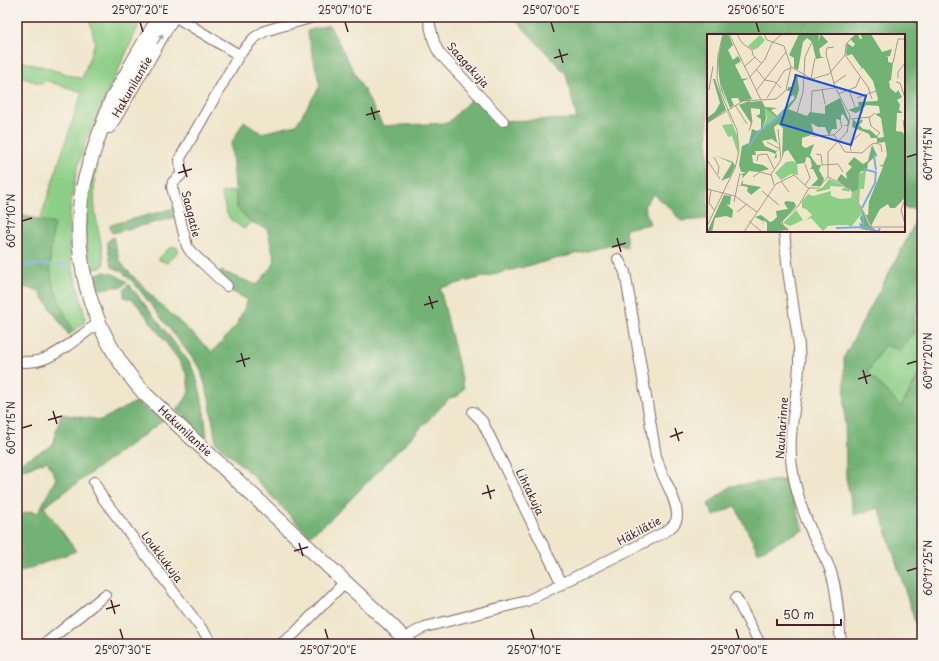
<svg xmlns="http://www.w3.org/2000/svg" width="939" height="661" viewBox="0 0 939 661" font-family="'Playpen Sans',sans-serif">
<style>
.green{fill:#8dcf87;stroke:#6c7759}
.forest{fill:#72b274;stroke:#5e6850}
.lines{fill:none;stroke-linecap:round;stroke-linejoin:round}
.stream{stroke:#7bace6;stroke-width:2.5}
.street-casing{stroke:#846563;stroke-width:12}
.secondary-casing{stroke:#846563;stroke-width:16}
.street{stroke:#fff;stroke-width:10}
.secondary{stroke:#fff;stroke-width:14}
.oneway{fill:#ae9aa0}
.ticks{fill:none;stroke:#4a1f2b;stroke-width:1.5}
.labels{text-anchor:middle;stroke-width:3;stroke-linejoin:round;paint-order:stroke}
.street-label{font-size:11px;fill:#4a1f2b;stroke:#f7f3e8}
.inset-river{fill:none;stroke:#7bace6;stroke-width:2}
.inset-road{fill:none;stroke:#ad968c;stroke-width:1}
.view{fill:#1d4ed8;fill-opacity:0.15;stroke:#1d4ed8;stroke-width:2}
.inset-edge{fill:none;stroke:#4a1f2b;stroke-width:2}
.neatline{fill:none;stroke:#4a1f2b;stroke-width:1.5}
.ticks-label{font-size:10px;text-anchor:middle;fill:#4a1f2b}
</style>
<rect width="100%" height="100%" fill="#f7f3e8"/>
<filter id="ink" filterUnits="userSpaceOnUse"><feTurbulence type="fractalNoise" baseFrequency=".025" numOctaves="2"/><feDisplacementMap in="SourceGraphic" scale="8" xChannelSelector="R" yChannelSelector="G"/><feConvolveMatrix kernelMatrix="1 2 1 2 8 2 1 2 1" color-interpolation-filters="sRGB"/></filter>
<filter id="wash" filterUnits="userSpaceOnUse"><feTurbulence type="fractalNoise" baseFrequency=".012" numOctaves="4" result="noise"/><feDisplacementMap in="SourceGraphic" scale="16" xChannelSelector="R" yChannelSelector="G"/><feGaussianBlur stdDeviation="0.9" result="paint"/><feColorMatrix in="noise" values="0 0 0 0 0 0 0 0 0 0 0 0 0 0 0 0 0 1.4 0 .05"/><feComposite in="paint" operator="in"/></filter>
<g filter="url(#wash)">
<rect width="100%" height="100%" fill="#efe6cc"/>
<path class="green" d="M89,17H135L138,27L86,140L77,169L72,196L69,220L70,250L73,270L85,316L84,323L69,335L38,290L17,286V214L40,220L82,92L44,80L42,84L17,76V60L37,66H41L82,79L95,42Z
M94,165L97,166C92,192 94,209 99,234C101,244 104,255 104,265L101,268L88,270L84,212Z
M235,191L237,208L251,222L244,229L231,220L227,214L221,193Z
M175,246L179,251L167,263L158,259L167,250Z
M922,299V372L919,374L901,408L868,372L884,344L913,319Z"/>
<path class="forest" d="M513,17H922V299L913,319L915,332L900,350L884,345L868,372L901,407L919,374L922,372V496L917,498L922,515V644L879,508L854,515L846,478L844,357L907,239L921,209L904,208V35H708V219L681,221L670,208L654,194L644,206L650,224L625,229L627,248C620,244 615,243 607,246L440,288L464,388L458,396L450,398L331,519L309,536L251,474L216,443L209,398L200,368L134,283L121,271L112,267L110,261L107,242L113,237L119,259L125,268L158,302L212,352L236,326L248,300L227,289L215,277L221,271L257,285L275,262L267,229L251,222L237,208L231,144L244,121L261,133L296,125L320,86L307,31L329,25L383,126L448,123L474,96L497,121L577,119L566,74Z
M175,208L177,217L112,233L110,225Z
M17,214L54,224C52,243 48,262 52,280C55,296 66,314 72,329L69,335L38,290L17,286Z
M106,272L116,275L127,282L122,287H109V288H104V289H93L89,275Z
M129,284L189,362C202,384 204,412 207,437H205L176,410L185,400L189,392L187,375L178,359L144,313L133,300L124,297V289Z
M136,402L150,412L153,411L164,420L44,507L76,551L17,573V523L22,514L32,511L38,513L56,478L47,461L17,472V464L52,446L61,414L101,420Z
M788,479L803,530L758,552L735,506L714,516L708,504L731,486Z"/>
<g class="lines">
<path class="stream" d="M17,265H50
M58,265H67"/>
</g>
</g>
<g filter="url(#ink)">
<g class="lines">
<defs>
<path id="street" d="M176,17L239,55
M428,17L434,42L437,49L440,54L503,121
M784,231L787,263L799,346C802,387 786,427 792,467C795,487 802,510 810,528C816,543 826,557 831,572C838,593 839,622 841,644
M227,286L190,251L187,246L172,187L173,182L181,175L180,158L239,55L254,38L265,31L278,27L314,17
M17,361C44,366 61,350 81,336C87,331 93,327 99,323
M473,412L482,421L562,584
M94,482L102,497L213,644
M736,598L760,644
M405,640L413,633L425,627L527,601L665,532C669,529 674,526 676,521C681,508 666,483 661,471C659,466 658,461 656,456L625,272L618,259
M45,644L105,595
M281,644L294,634L345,582"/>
<path id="secondary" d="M160,17C148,36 137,55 126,75C121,84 114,94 110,104C106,114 103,125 99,135C92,156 84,177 81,199C72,270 97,341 145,394L392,626L409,644
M109,126L172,17"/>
</defs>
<use href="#street" class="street-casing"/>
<use href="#secondary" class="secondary-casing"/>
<use href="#street" class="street"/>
<use href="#secondary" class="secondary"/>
</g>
<defs><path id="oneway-solid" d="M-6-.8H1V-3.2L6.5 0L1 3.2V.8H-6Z"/></defs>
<use class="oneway" href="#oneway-solid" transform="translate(160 39) rotate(-60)"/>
</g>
<path class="ticks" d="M140,22L143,32M345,22L348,32M551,22L554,32M756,22L759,32M559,49L563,63M554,58L568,54M371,107L375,120M366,115L380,111M907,157L917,154M183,164L187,177M178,173L192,169M22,221L32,218M617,238L621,252M612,247L626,243M429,296L433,309M424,305L438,301M241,353L245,367M236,362L250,358M907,364L917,361M863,370L867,384M858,379L871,375M53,411L57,424M48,420L62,416M22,428L32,425M675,428L679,441M670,437L683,432M487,485L491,499M482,494L495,490M299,543L303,556M294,551L308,547M907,571L917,568M111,600L115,614M106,609L120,605M120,629L123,639M325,629L328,639M531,629L534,639M736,629L739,639"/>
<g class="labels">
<g class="street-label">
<text transform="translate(468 65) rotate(48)" y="4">Saagakuja</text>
<text transform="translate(132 87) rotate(-60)" y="4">Hakunilantie</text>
<text transform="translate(191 214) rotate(76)" y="4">Saagatie</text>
<text transform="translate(782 428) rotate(-86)" y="4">Nauharinne</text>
<text transform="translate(185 431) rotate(43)" y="4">Hakunilantie</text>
<text transform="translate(530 492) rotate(64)" y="4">Lihtakuja</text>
<text transform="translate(639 531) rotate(-28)" y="4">Häkilätie</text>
<text transform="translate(162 557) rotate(53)" y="4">Loukkukuja</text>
</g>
</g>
<g transform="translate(707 34)">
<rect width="198" height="198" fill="#efe6cc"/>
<path d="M53,1L58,6L51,14L46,16L41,12ZM58,74L70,84L55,96L60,84ZM20,78H21L31,104V120L25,102L21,103L15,91L25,90ZM86,127L90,129L91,141L84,140L74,146L68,139L79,128ZM159,136L157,155H153L152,170L146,158L152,140ZM122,145L142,154L143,158L134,156L138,153L123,152V155L110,158L109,156L116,153ZM124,157V162L133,165L144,164L145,159L156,178L144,193L141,191H131L121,192L116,197L104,184L99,186L105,181L99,175L95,174V167L101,160L106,162ZM89,176L96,186L83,192L76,189Z" fill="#8dcf87"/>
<path d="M16,0H21L26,11L21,16L26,26L31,22L34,27L28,31L35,45L42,44L36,47L45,65L33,68L31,64H26L24,65L27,71L23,74L13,48L20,70L14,56L12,42L11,25ZM92,0H112L111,7L114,0L121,8L112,15L114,23H119L109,25L105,8L100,4L96,8L91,36L87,34V24L82,21ZM150,0H154L151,1L153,5H155L154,0H164L175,18L185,15L183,22L178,23H181V28L186,29L184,46L182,47L183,54L189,59L191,56L195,63L190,66L193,71L192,76L196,79H190L189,97L196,98L198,104V164L188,174H183L181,170L173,175L164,192L159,181H161L162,167L176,133L172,131H176L180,121L178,108L170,109V104H164L162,100L145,93L146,85L151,90L154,85L156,87L152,91L156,95L163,96L172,104L177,103L174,84L168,80L173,79L172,72L159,71L155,76L156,80L154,76L149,79L141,76L152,72L151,68L170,67L171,65L166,47L156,34L151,37L155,34L151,29L145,20L140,22L139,19L140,9L146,13L148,10L143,5ZM87,40H90L92,56L89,65L81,75L100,82L103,78L118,80V72L133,64L143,89L141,92H136L140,91L141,88L136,80L134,81V86L129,85L130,95H125L122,102L118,93H111L104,89L107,100L95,104V112L99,114L107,110L103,121L110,131H114L112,136L117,145L114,152H104L111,145L106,135H103L105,132L103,124L99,123L98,129L90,130L81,116L77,118L75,125L76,94L71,90L67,93L70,108L73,111L65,105L55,107L58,112L69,117L72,115L69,118L70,123L67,125L69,120L61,117H48L49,121H45L46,129L56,131L62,135L52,138L42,137L35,145L36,150L54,153L44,161L40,157L41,153L31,151H34L36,141H33L39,138H34L32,131L35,112L42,109L45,95L50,97L54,95V85L49,82L53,80V75L43,74V68L55,67L58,73L70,74L64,76L70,82L88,64L86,61L83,63L85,57H80L81,53H87ZM58,74L70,84L55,96L59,84ZM6,45H8L19,76L0,89V84L8,78L13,69ZM42,67L45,87V89L42,93L44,89L32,71L29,72ZM165,111L170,121L161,129L160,137H154L152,140L151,155L146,158L130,146L134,140L140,145L139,139L145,133L141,130L147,123L156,130L161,127ZM7,121L26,128L28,132L23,143L14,147L25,129ZM17,161L24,162L23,171L19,170L26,176L25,184L19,182L8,184L5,198H0ZM79,167L87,168L89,172L74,189L81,196L60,198V189L57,186L55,192L56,187L48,183L54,181L63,188L66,187L70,183L69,177L81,175L77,169ZM156,178L163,192L172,198L154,195L152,189L155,190L153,184Z" fill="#72b274" fill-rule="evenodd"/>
<path class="inset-river" d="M42,112L50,100L77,78M156,135L168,138M169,136L167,122L170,121M155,174L168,149L169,137M156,178V193M129,194L158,193L171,198L173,194"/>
<path class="inset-road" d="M22,0L54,66M30,0L35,9L45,16L46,21L54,29M57,0L60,6L77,12L84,33L105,45L122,40L138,21M149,0L139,10L138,21L161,53L165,65M127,13L120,14L119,20L128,53L143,82L140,98M186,29L191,5H198M37,33L48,23M49,35L58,46L68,48L74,54M43,43L58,25L65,9L75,0M191,44V38L198,29M104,45L108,24M189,48L193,49L198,64M126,50L139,41M115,55L118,70M2,56L6,32M142,56L148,73M49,57L79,18M131,60L149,53L153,43M60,64L77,37L83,34M150,64L169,57M42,66L45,88L42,97M28,71L40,90M104,78L105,57L128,54M90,79L96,58L98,23L105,8M162,83L164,92L173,99L170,102M144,85L163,83L168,79M196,86L198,100M0,89L36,67L69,65L79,56L84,33M141,97L121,118V143L143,154L165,193H198M127,101L138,118L155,119L165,110L170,109L174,111L175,118M105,102L127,101L135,93L133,85M60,108L73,115M144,117L143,109L154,99M109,120L114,121L115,131L131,130L136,138M7,123L12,133L11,140M0,126L13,145M50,127L51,121L60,120L67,135M98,130L103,144L98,151M46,143L53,138L64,141M74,147L82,158M67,151L64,140L74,126L71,95M141,153L152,140M0,155L28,162L50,178M4,156L2,169L8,177M55,157L72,171M198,165L194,176L198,190M27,168L33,139M30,178L40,170M42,187L55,198M0,192L28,134L32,117L30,96L14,60L10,44L11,21L16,0M37,198L69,150L87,141L101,154H111L121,143M80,198L81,195L76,191L75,187L92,171L102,154"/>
<path class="view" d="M89,41L159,62L144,111L74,90Z"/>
<rect width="198" height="198" class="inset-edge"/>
</g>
<rect width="939" height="661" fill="none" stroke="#f7f3e8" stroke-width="44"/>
<path d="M777 619v6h64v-6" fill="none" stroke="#4a1f2b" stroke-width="2"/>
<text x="783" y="619" font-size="12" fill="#4a1f2b" stroke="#f7f3e8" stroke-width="3" paint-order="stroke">50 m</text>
<rect x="22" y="22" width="895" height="617" class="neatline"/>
<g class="ticks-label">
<text x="140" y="14">25°07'20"E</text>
<text x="345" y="14">25°07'10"E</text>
<text x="551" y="14">25°07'00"E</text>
<text x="756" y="14">25°06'50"E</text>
<text transform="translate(928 154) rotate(-90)" y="4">60°17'15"N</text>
<text transform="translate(11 221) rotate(-90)" y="4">60°17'10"N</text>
<text transform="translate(928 361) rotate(-90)" y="4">60°17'20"N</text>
<text transform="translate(11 428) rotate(-90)" y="4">60°17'15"N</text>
<text transform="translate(928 568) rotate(-90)" y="4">60°17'25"N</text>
<text x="123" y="654">25°07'30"E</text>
<text x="328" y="654">25°07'20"E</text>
<text x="534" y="654">25°07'10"E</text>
<text x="739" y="654">25°07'00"E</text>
</g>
</svg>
